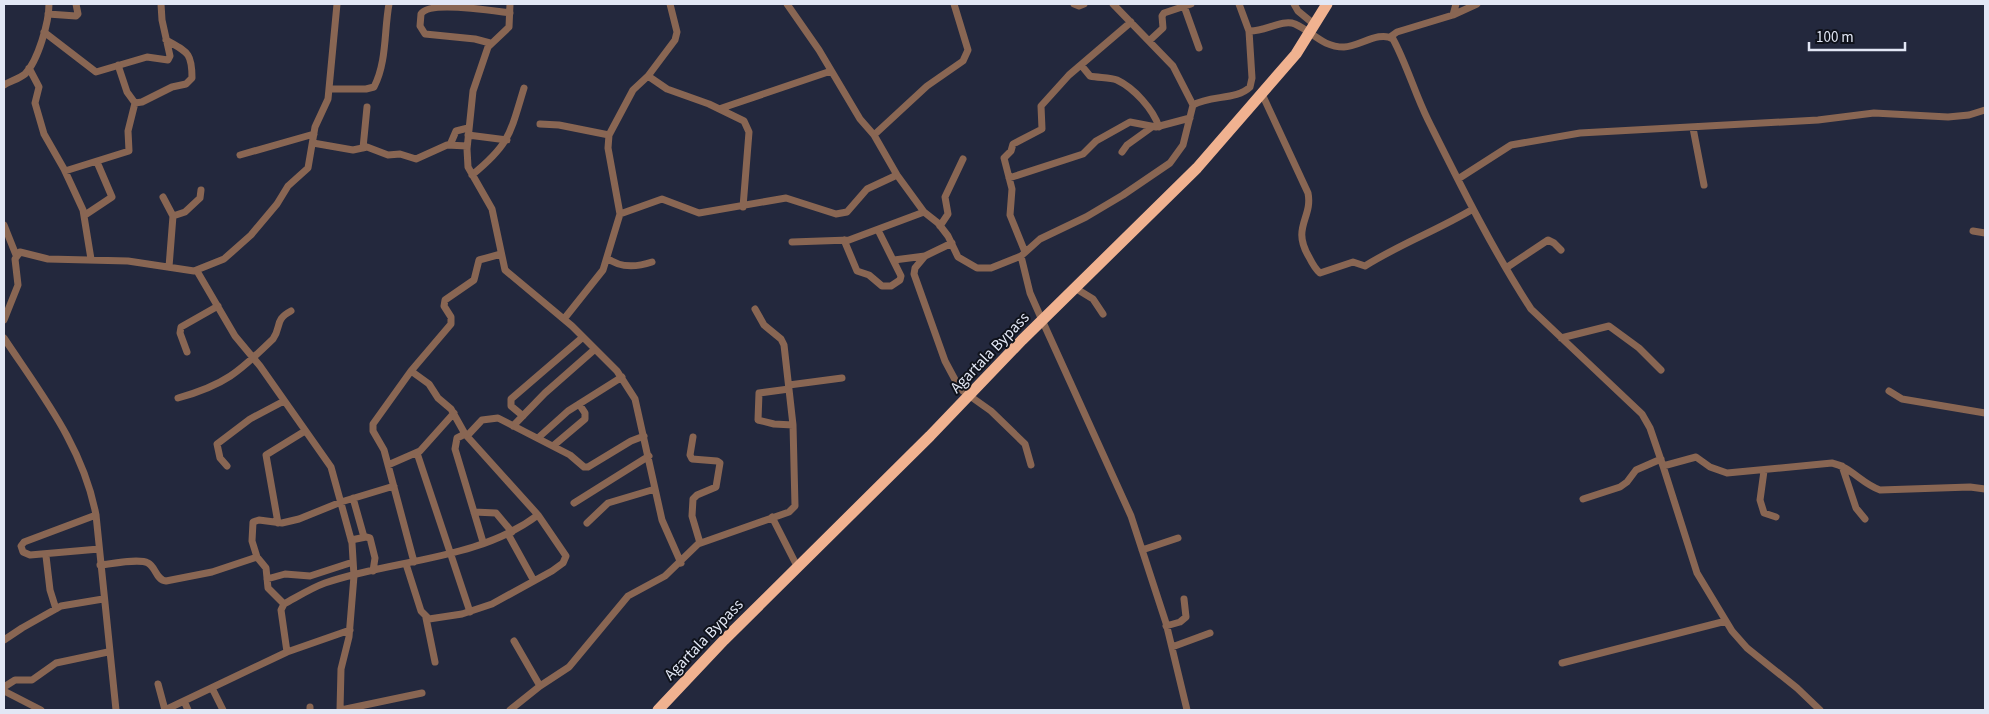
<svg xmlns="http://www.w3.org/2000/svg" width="1989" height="714" viewBox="0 0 1989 714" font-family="'Source Sans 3',sans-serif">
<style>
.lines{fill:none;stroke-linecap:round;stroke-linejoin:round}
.minor{stroke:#896653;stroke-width:7}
.trunk{stroke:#f0b290;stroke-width:11}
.labels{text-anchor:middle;stroke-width:4;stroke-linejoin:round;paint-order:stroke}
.street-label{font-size:16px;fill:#e2e7f5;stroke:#0f121b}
</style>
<rect width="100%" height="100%" fill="#23283d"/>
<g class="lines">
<path class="minor" d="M510,4L509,27L488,47L473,91L467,149L468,167L492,209L505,270L572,326L617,371L635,399L662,520L681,563
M787,4L819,50L860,119L874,135L897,175L924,212L938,223L948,236L958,257L977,268H991L1021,256L1040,239L1086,217L1123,195L1170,163L1183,145L1193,105C1210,95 1237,100 1250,87L1252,78L1249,31
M1074,4L1079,6L1084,4
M1113,4L1173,66L1193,105
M1239,4L1249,31C1264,32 1282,19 1295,24C1313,32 1322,47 1344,47C1359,47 1379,30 1393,39C1407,65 1415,94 1428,120C1460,184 1492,249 1531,309L1642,414L1650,428L1663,466L1696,457L1710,467L1727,473L1832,463C1851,467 1862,484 1880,490L1970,487L1985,489
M1294,4L1298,11L1315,25
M1184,6L1199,48
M48,14L76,16L78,14L76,4
M1453,15L1456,4
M44,32L96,72L147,57L168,60L170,56L162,20L161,4
M1390,37L1397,32L1453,15L1477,4
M1149,41L1163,28L1162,16L1164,13L1191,4
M490,43L475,39L425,34L420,26L421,14C429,0 494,11 510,13
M118,65L127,92L135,103L142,102L172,87L186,84L192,78C192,52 187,52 166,40
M1081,65L1090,76C1098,78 1110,77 1117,80C1134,88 1153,109 1159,127
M29,68L39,87L35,103L44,134L64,169L83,210L91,259
M648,76L667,89L709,104L744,121L749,132L743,207
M4,85C10,81 19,79 25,74C38,61 49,22 49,4
M329,89H366L374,87C387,62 384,31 389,4
M1262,94L1308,193C1313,218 1291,227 1309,257C1312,263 1315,269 1320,273L1353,262L1365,266C1400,244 1438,230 1473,209
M719,109L831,71
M540,124L559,125L609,135
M1693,128L1704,185
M468,135L507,140
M874,135L927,86L963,61L968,50L954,4
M313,143L353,150L367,147L388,155L400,154L416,159L447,145L467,146
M450,145L456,131L468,128
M363,148L367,107
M1122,152L1127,145L1152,127
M240,155L314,134
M65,171L129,151L128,131L135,103
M472,175C510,144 510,134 524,88
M1009,178L1083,154L1096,141L1130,122L1156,127L1190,118
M1458,179L1511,145L1580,133L1818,120L1874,113L1948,117L1969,115L1985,110
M163,197L173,216L169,267
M620,214L662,199L699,213L786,198L836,214L847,212L867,189L897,175
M85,215L112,197L97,162
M173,216L185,212L200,198L201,190
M4,225L16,255
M940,226L948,214L945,197L963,159
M1973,231L1985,233
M844,240L857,271L869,275L882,286H891L900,280L901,276L878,230
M792,242L849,240L924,212
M1025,252L1010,215L1012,189L1004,158L1011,151L1013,144L1042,129L1041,106L1069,75L1131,22
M925,256L915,268L914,274L945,361L960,389L991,411L1025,444L1031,465
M1021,256L1030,293L1042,320L1131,516L1166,623L1187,710
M607,258C620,268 637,267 652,262
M894,260L925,256L952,243
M1506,268L1548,240L1554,243L1561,250
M197,271L235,336L260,366L331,467L352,543L354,576L349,637L341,669L340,710
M1075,288L1093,299L1103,314
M564,319L603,270L620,214L608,148L609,135L633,90L648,76L675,40L677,32L670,4
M4,320L18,285L15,259L20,252L48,259L128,261L194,271L224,259L251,235L277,204L288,186L308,168L315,127L328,99L337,4
M4,338C41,394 83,446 96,515L116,710
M1561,338L1609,326L1639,348L1661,370
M187,352L180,333L181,327L218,306
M789,385L842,378
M789,389L759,393L758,420L774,424L793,425
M1889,391L1902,399L1985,413
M178,398C225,385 239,372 273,339C282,326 274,320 291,311
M523,416L511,406V399L583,337
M513,426L545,393L595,349
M465,434L457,438L455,449L483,542
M467,436L482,420L498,418L570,455L584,467H588L631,441L644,436
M693,437L690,455L692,459L717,461L720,463L716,487L697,495L693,499L692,516L700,543
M538,438L568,411L622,377
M553,446L585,419V413L579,404
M417,453L470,612
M388,465L420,451L454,413
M227,466L220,458L217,444L250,419L284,401
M1663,466L1697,573L1732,631L1747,648L1797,688L1820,710
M1842,466L1856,508L1865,519
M1764,471L1760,500L1764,513L1776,517
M353,498L364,537
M1583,499L1620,487L1627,482L1636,470L1661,459
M574,503L649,456
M474,512L496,513L512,532
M96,515L24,542L21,546L23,552L30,555L99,549
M772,517L798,568
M278,523L266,455L305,431
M587,523L608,503L655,489
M508,534L534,581
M351,540L366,537L370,538L375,558L373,571
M1142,550L1178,538
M46,556L50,590L56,609
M257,557L252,541L253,522L259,520L282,523L299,519L341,502L394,486
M414,562L384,450L373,431V424L411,371L451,324V317L444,306L445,300L474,280L479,260L501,254
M406,564L421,611L429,619L462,614L492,604L552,571L563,563L566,556L538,515L465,434L451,409L438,398L429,384L411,371
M100,565C111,564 139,558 148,563C156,567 156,580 166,581L212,572L257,557L266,568L268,588L284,604
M267,579L285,574L310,576L353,562
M426,618L435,662
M1166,626L1180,622L1186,617L1184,599
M4,640L22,628L61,606L103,599
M514,641L540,686
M1172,647L1210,633
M287,652L281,610L284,604C297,597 311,588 325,583C394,559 477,561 538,515
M1562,663L1726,621
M158,684L165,710L287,652L350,630
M4,687L15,680H32L56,663L108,652
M212,688L223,710
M4,691L41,710
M184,701L188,710
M310,707V710
M341,710L422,693
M510,710L540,686L569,667L628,596L665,576L698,544L789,512L795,506L793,425L784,345L781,339L764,325L755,309"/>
<path class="trunk" d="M658,710L724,640L930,436L1022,340L1197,168L1296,54L1327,4"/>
</g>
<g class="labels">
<g class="street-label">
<text transform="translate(989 352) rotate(-46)" y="6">Agartala Bypass</text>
<text transform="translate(703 639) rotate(-46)" y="6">Agartala Bypass</text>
</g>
</g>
<rect width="1989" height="714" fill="none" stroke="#e2e7f5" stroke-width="10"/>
<path d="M1809 42v8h96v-8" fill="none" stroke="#e2e7f5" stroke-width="2.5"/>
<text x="1816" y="42" font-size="15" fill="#e2e7f5" stroke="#0f121b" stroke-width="4" paint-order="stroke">100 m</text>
</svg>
